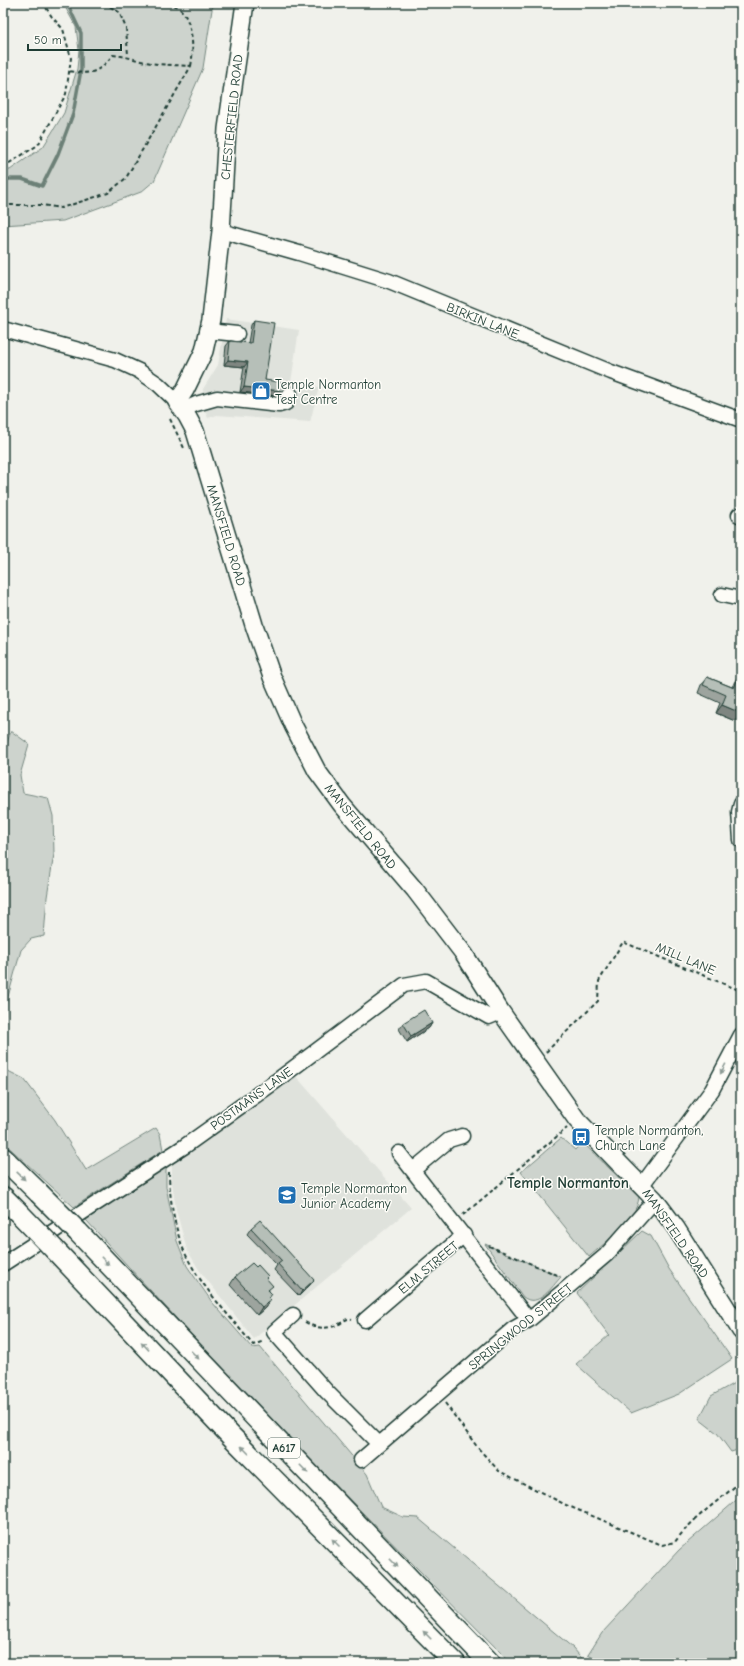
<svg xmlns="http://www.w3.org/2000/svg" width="744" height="1666" viewBox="0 0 744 1666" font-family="'Comic Neue',sans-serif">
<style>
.built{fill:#dfe2dc}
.green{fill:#cdd3cd;stroke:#768880}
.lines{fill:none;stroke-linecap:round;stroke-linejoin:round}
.stream{stroke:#6c8077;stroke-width:3.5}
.minor-casing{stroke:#1f3d34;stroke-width:17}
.major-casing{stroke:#1f3d34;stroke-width:20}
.highway-casing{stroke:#1f3d34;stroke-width:23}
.path{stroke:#1f3d34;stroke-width:2;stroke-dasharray:4 3;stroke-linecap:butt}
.minor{stroke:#fdfcf7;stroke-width:14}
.major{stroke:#fdfcf7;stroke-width:17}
.highway{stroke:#fdfcf7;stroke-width:20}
.highway-bridge-casing{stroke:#1f3d34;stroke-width:23;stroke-linecap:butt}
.highway-bridge{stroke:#fdfcf7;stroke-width:20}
.wall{fill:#9da49e;stroke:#1f3d34}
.shaded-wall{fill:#7f8681;stroke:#1f3d34}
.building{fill:#b6bfb8;stroke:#1f3d34}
.oneway{fill:#8e9c96}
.labels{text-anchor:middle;stroke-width:3;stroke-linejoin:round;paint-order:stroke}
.shield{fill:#fdfcf7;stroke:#62766e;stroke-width:1}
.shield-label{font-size:12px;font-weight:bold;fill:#1f3d34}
.street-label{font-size:13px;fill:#1f3d34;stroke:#fdfcf7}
.poi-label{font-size:13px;fill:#1f3d34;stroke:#fdfcf7;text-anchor:start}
.quarter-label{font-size:15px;font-weight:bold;fill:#1f3d34;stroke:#fdfcf7}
</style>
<rect width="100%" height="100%" fill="#f0f1eb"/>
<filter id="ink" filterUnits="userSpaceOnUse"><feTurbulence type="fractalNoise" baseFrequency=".025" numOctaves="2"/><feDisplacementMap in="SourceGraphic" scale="8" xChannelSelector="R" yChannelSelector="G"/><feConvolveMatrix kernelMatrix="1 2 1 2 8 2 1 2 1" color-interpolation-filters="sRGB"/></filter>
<g filter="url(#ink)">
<path class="built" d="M226,319L299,330L291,382L319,387L310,422L217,415L208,418L204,409L203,389L218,365Z
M295,1075L411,1208L254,1339L200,1271L187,1250L176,1210L172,1182V1164Z"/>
<path class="green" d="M63,3H213L203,68L154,181L141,192L63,221L3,225V170H10L43,147L64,113L77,69L79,50L76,27Z
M11,731L29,744L20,775L23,793L48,798L53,816L54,854L47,897L44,936L31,939L21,950L6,1004L4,1069L24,1079L55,1120L86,1170L156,1128L160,1134L163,1150L74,1207L3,1142V754Z
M561,1138L575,1150L582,1142L639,1197C637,1220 605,1242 589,1257L521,1172Z
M156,1167H166V1187L177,1241L187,1266L212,1302L252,1348L260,1347L367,1474L381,1507L403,1517L418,1518L573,1648L586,1663H511C367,1518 223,1372 86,1220Z
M642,1231L651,1236L669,1269L732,1359L679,1394L631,1413L576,1364L609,1335L577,1293Z
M485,1244L561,1277C552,1286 539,1309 523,1297Z
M738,1381L741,1384V1449L731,1452L717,1433L699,1419L711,1396Z
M741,1496V1663H603L588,1655L602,1633L679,1550Z"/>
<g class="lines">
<path class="stream" d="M3,179H22L42,186L58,154L73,114L81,70V33L67,3"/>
<defs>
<path id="minor" d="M221,231L299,253L389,281L611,372L741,420
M3,329L115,360L139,371L158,384L177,402
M208,331L237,334
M183,410L196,404L217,398L279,405L286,403L290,394
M739,515L741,516
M722,595L741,599
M741,804L739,812L741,840
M399,1153L529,1320
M413,1170L449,1140L462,1136
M642,1185L712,1090L741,1035
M3,1264L185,1146L276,1081L404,985L426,981L489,1017L501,1012
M293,1315L274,1332L327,1392L379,1444
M365,1320L464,1235
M361,1460L513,1329L529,1320L606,1255L655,1200"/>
<path id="major" d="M245,3L227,129L221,231L211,320L204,351L185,390L177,402L187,416L195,431L254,625L272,677L293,725L317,771L342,805L415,890L464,954L501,1012L577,1120L655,1200L676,1228L741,1331"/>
<path id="highway" d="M3,1158L39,1193
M3,1197L17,1211
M78,1232L490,1663
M55,1250L230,1435L455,1663"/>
</defs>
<use href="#minor" class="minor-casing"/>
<use href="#major" class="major-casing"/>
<use href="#highway" class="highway-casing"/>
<path class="path" d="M104,3L119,12L126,28L128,55
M167,3C171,5 176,6 179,8C193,20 194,50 191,66
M3,167L38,145L66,94L71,58L63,29L52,17L43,3
M3,206L10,205H42L61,208L108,193L126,178L191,66C174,65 157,65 141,61C130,58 124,56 113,55C98,73 92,75 69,71
M170,419L184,448
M546,1052L598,1001L599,981L623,942L741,991
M169,1172C169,1196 175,1231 185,1253C201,1287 230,1316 253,1345L264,1341
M463,1215L567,1128
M489,1246L560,1276
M305,1322C317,1329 328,1330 341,1323C345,1320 347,1318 352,1319
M445,1403L478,1448L499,1471L566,1505L662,1545L675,1542C692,1518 719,1501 741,1481"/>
<use href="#minor" class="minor"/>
<use href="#major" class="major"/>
<use href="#highway" class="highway"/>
<defs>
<path id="highway-bridge" d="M39,1193L78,1232
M17,1211L55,1250"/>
</defs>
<use href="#highway-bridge" class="highway-bridge-casing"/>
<use href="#highway-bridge" class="highway-bridge"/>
</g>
<path class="wall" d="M254,320L265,380L280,396H278L240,392L244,367L224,365L226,346L230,341L248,343L251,325Z
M740,673L735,721L716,713L720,703L698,693L701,685L707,677L732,687L735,681Z
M403,1023H432L429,1028L407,1042L399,1029Z
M251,1228L310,1285L299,1296L274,1270L277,1265L247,1234Z
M235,1277L266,1278L269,1291V1298L265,1308L257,1315L230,1285Z"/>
<path class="shaded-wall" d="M228,360L248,362L244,367L224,365Z
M244,387L283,391L280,396H278L240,392Z
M722,705L741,713L735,721L716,713Z
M432,1023L429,1028L407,1042L411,1036Z
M314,1280L310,1285L299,1296L302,1291Z
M271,1300L265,1308L257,1315L262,1307Z"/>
<path class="building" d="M254,320L274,323L265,380L286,383L283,391H282L244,387L248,362L228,360L230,341L251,343Z
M740,673H741V713L722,705L726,695L703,685L707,677L734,688Z
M424,1010L432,1023L411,1036L403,1023Z
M260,1220L314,1280L302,1291L278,1264L282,1261L251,1228Z
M252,1263L256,1267L258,1265L268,1276L266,1278L273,1286L268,1290L272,1294L269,1298L271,1300L262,1307L235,1277Z"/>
<defs><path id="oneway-solid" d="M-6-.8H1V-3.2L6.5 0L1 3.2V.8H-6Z"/></defs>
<g class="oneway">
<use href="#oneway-solid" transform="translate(723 1069) rotate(118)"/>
<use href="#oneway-solid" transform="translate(21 1176) rotate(44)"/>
<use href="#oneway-solid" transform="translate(105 1261) rotate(46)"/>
<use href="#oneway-solid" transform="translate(145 1346) rotate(-133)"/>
<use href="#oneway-solid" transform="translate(195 1355) rotate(46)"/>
<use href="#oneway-solid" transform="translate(245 1450) rotate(-135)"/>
<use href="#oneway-solid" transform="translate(304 1469) rotate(46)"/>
<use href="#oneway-solid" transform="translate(336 1543) rotate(-135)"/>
<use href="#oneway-solid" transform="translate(394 1563) rotate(46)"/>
<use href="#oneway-solid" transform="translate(427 1635) rotate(-135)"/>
</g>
</g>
<defs>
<symbol id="shop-square" viewBox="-11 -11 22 22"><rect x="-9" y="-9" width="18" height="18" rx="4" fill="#1f6fb2" stroke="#fdfcf7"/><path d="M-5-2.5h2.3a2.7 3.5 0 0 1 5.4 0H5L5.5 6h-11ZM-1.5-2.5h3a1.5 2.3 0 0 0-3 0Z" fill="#fff"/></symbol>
<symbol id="bus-square" viewBox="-11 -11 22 22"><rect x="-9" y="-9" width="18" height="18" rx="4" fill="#1f6fb2" stroke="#fdfcf7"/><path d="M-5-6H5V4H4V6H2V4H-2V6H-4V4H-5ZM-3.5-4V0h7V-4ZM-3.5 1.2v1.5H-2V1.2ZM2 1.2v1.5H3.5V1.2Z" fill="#fff"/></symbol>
<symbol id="school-square" viewBox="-11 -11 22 22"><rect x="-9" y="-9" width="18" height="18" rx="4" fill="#1f6fb2" stroke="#fdfcf7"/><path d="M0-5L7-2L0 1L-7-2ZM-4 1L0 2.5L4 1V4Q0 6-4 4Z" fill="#fff"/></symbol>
</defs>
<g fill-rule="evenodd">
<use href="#shop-square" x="250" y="380" width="22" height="22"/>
<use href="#bus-square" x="570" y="1126" width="22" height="22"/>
<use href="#school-square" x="276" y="1184" width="22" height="22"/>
</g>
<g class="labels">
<rect class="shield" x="268" y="1438" width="32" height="20" rx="3"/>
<g class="shield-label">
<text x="284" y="1452">A617</text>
</g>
<g class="street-label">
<text transform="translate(231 117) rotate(-84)" y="5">CHESTERFIELD ROAD</text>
<text transform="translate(483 320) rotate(22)" y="5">BIRKIN LANE</text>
<text transform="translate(227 535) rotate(73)" y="5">MANSFIELD ROAD</text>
<text transform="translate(361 826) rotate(51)" y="5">MANSFIELD ROAD</text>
<text transform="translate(686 958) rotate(23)" y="5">MILL LANE</text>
<text transform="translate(251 1098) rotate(-36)" y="5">POSTMANS LANE</text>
<text transform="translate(676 1233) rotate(55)" y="5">MANSFIELD ROAD</text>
<text transform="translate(428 1267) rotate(-40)" y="5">ELM STREET</text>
<text transform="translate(520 1326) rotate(-39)" y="5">SPRINGWOOD STREET</text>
</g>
<g class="poi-label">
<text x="275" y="389">Temple Normanton<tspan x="275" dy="15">Test Centre</tspan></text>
<text x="595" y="1135">Temple Normanton,<tspan x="595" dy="15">Church Lane</tspan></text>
<text x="301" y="1193">Temple Normanton<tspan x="301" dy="15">Junior Academy</tspan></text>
</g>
<g class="quarter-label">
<text x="568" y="1188">Temple Normanton</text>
</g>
</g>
<rect width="744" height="1666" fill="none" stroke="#fdfcf7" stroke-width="16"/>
<rect x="8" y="8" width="728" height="1650" fill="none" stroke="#1f3d34" stroke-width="1.5" filter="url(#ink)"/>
<path d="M28 44v6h93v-6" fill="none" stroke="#1f3d34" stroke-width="2"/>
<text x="34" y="44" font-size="12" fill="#1f3d34" stroke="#fdfcf7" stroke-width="3" paint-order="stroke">50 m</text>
</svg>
